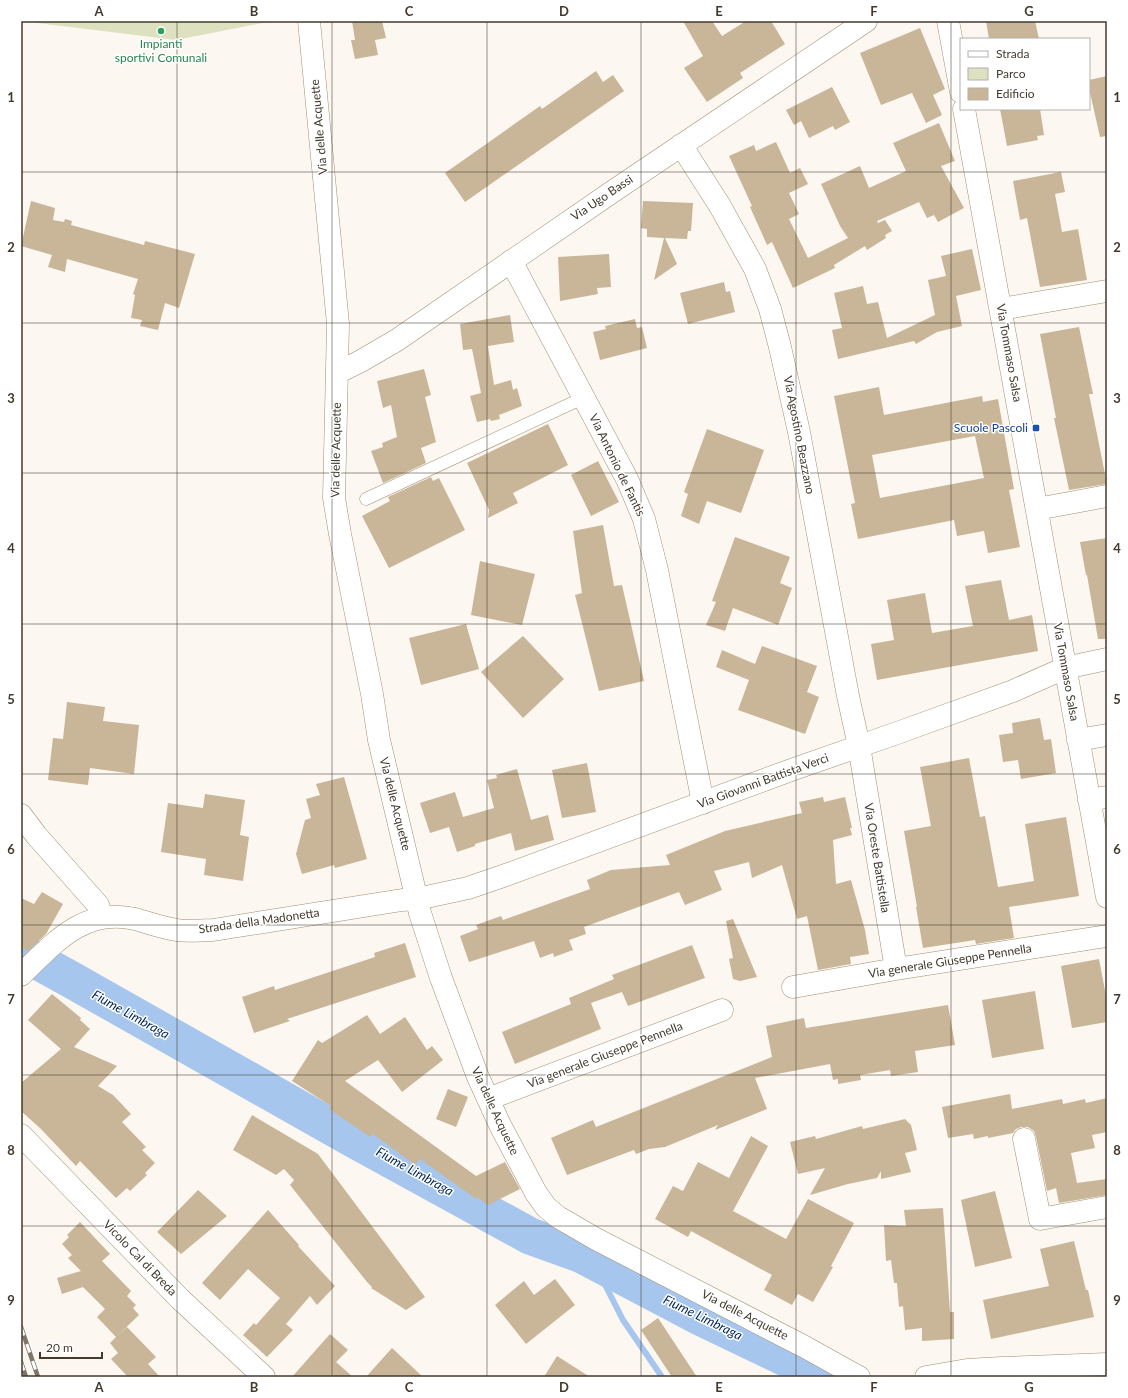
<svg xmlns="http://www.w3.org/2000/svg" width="1128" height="1398" viewBox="0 0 1128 1398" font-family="Lato,sans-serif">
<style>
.park{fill:#dde1c0}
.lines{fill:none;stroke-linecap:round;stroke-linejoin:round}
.stream{stroke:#a7c6ee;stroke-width:6}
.river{stroke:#a7c6ee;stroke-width:37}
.building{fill:#c9b597;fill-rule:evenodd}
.service-casing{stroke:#a28e71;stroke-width:13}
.minor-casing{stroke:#a28e71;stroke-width:23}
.tertiary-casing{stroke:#a28e71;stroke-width:23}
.service{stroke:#fff;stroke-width:12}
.minor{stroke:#fff;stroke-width:22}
.tertiary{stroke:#fff;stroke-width:22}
.rail-casing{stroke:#7c756a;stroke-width:4.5}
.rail{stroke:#fff;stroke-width:3;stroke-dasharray:9;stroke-linecap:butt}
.grid{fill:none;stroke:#433a2e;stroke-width:1;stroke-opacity:0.55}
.leisure-dot{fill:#2e9e5b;stroke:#fff;stroke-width:1.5}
.transit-dot{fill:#1a4fb4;stroke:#fff;stroke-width:1.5}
.labels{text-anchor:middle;stroke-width:3;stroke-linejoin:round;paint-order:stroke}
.leisure-label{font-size:12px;fill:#27864d;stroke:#fff}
.street-label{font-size:12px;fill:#433a2e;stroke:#fff}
.transit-label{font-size:12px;fill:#164399;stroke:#fff;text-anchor:end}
.water-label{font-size:13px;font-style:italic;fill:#002858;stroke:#fff}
.neatline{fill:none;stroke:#433a2e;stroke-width:1.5}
.grid-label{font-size:13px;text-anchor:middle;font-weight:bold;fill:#433a2e}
</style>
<rect width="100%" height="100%" fill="#fcf8f1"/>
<path class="park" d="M21,21H273L176,40Z"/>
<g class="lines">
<path class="stream" d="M593,1261L623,1320L662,1377"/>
<path class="river" d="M21,952L70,979L351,1138L530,1236L580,1254L696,1315L794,1362L814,1377"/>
</g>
<path class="building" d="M352,21H382L386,38L375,40L378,55L355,59L351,40H355Z
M683,21H712L722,36L746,21H771L785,44L740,73L743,78L707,102L684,68L703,56Z
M986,21H1035L1039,39H989Z
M920,28L945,89L933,95L942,115L926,123L912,93L881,105L860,53Z
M596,71L603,82L613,75L624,91L465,202L445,173L540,106L542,109Z
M1107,76V136L1100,137L1089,88V80Z
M832,87L850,122L835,130L833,126L809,138L801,121L794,125L786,110Z
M1000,109H1040L1044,135L1037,136L1038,140L1007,146Z
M939,123L955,161L941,166L964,208L938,222L934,215L927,218L919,202L877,221L878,223L885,220L892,231L885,235L886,238L867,250L865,246L834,265L835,268L793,288L772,242L767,245L750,207L752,206L729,156L754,145L756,151L776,142L790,173L800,168L808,184L789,193L799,214L789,219L808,258L848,238L840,226L821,184L860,166L869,188L906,171L893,143Z
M1061,172L1065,192L1055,194L1062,232L1078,229L1087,280L1040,287L1027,218L1020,220L1013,181Z
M31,201L55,208L53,220L64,222L65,219L72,221L71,225L144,245L145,241L195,254L179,308L165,303L158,330L140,326L142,320L131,318L135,295L133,294L138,279L67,259L65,272L48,267L52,255L21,246Z
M643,201L693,203L691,231H688L687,239L665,238L677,264L654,280L664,238L647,237V229L641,228Z
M972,249L981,290L956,296L962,326L937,332L916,344L914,341L838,359L832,330L842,328L834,293L863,286L867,304L878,302L887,338L935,315L928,280L946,276L941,256Z
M609,254L611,287L597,288L598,294L560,301L558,257Z
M724,282L726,292L730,291L735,312L688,324L680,293Z
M510,315L514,342L488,346L494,385L511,380L513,390L517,388L522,406L499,415L500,419L491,421L490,419L477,422L470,396L481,393L472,349L463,350L460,324Z
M635,319L637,328L642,327L647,348L600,360L593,332L606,329L605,326Z
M1079,327L1093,394H1089L1107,484L1069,490L1054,418H1056L1040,334Z
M424,369L431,395L425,397L436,442L421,448L426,463L383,483L371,451L383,447L382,443L397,437L391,405L383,408L377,381Z
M879,387L884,415L982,396L983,402L998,399L1014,489L1009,490L1020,547L988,553L984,531L957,536L954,520L858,539L851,504L855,503L834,396ZM975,436L984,478L880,498L872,455Z
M548,424L568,465L513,493L518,503L488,518L489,510L467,463Z
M707,429L764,450L741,513L707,501L699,524L681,516L688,494L684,492Z
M598,461L619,502L591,516L571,475Z
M431,477L433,481L439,478L465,530L389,568L362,516L390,501L388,497Z
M603,525L614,586L622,585L644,681L599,691L575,595L582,593L573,531Z
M735,537L790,557L780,583L792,588L778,625L733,608L725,631L706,625L716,602L712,601Z
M1107,538V639H1098L1087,575H1086L1080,542Z
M480,561L535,574L522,625L471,615Z
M1001,580L1009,620L1032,615L1038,651L877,680L871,644L894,640L887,600L925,593L932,633L973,626L965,586Z
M466,624L479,669L421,685L409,638Z
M523,636L564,679L523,718L481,672Z
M762,646L817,666L807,692L819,697L805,734L738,710L749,680L716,667L722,650L755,664Z
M67,702L105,707L103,721L139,725L134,774L90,768L88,785L48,780L53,738L63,739Z
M1040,718L1044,740L1051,739L1056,773L1021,779L1018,760L1003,762L999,735L1013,733L1012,723Z
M969,758L980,817L985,816L998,887L1034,881L1025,824L1066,817L1079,896L1009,907L1014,938L976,944L975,940L923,948L916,907H917L904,831L931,826L920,767Z
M587,763L596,812L562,818L552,770Z
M517,769L531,820L548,815L554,840L515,851L511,833L475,844V846L457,852L449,827L430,833L420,803L455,792L463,817L494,808L487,780L497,778L496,775Z
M344,777L367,859L335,868L334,865L302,874L296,854L305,820L311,818L306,799L320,795L316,784Z
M205,794L245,800L240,835L249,837L243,881L204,875L206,859L161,852L168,803L203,808Z
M823,797L824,802L845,797L852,828H850L852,835L833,840L836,884L851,880L865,930L869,954L850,957L851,964L818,970L807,916L797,919L782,865L752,878L749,862L714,871L722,890L685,905L679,892L584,927L586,934L569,940L573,950L554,957L553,953L540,958L534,941L469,962L460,936L478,929L476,925L501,916L503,920L590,889L587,880L611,870L670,865L666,855L725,831L802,813L799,802Z
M42,892L63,904L46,934L28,951L21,947V898L34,904Z
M733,919L757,977L740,981L733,979L729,959L733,958L726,921Z
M405,943L416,977L287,1019L290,1021L254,1033L242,997L274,986L275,990L375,957L374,953Z
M692,945L705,978L628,1006L622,992L591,1003L601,1029L515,1064L502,1032L571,1004L569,998L614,979L612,975Z
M1099,959L1107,1001V1022L1072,1028L1061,966Z
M1035,991L1044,1049L992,1058L982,1000Z
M52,994L81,1018L80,1020L90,1029L74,1047L117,1066L98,1086L113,1095L131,1114L122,1122L146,1147L142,1150L155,1163L145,1173L147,1175L130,1191L127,1188L116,1198L80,1161L76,1166L41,1129L21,1111V1083L61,1049L28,1020Z
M948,1005L955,1045L915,1051L918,1072L891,1076L890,1070L860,1075L861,1080L838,1084V1079L833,1080L830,1064L755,1078L767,1109L715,1130L718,1125L665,1147L649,1149L636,1154L634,1150L567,1175L551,1138L593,1120L596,1127L772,1057L766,1026L804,1018L806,1028Z
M367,1015L380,1034L405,1017L427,1050L432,1046L443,1060L402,1092L378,1060L345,1081L476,1176L505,1162L520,1189L488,1205L477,1197L476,1199L420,1159L415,1165L373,1134L370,1137L329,1109L331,1106L292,1081L318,1040L322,1043Z
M448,1089L468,1097L456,1127L436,1119Z
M1010,1094L1012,1109L1062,1099L1063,1104L1085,1099L1086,1103L1107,1098V1132L1092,1135L1095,1148L1071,1153L1077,1183L1107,1179V1195L1059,1203L1056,1188L1047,1191L1036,1137L1034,1131L1028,1127H1021L1016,1129L1013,1133L988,1138V1136L974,1139L973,1134L948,1138L942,1107Z
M252,1115L318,1154L425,1297L406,1310L371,1288L372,1287L367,1282L290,1185L294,1180L284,1169L276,1175L233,1150Z
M905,1119L911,1125L917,1150L905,1153L911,1172L881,1179V1171L877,1178L848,1184L810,1195L825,1168L798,1174L790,1142L815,1136L816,1139L862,1126L863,1129Z
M751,1136L768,1146L733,1211L786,1239L808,1199L854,1223L831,1266L833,1267L813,1302L798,1294L792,1305L764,1290L772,1275L691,1231L688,1237L655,1219L673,1186L683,1191L698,1162L729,1178Z
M198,1190L227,1216L181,1254L157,1232Z
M995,1191L1012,1258L975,1267L961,1200Z
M943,1208L950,1312H954V1339L922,1341V1328L905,1330L903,1306L899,1307L897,1283H894L891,1260L886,1261L884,1225L906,1226L904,1210Z
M268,1210L299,1245L298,1246L335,1286L317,1305L310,1296L286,1324L293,1330L267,1357L243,1335L254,1323L256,1325L280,1298L248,1269L220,1300L202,1283Z
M80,1222L110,1254L102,1261L131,1291L127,1296L136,1305L133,1308L139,1315L116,1337L127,1327L156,1357L148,1364L160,1377H128L111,1359L118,1353L110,1343L116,1337L97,1317L105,1309L83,1287L62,1294L57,1278L81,1271L68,1258L72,1255L62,1244L69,1237L67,1235Z
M1074,1241L1086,1290H1088L1094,1317L991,1339L983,1300L1049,1286L1040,1249Z
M555,1279L575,1305L526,1344L495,1305L524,1281L534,1295Z
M658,1318L697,1377H672L641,1330Z
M330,1334L348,1350L336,1362L353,1377H292Z
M392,1348L423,1377H366Z
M557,1356L590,1377H544Z"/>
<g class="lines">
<defs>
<path id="service" d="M366,499L583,398"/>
<path id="minor" d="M309,21L338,324L334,498L340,534L372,694L379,740L420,913L441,978L478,1077L500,1125L536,1193L546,1207L558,1217L596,1239L805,1347L859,1377
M948,21L961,92
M964,109L1107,897
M681,145L720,206L755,269L770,309L780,347L799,432L848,696L859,746L896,969
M511,261L627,479L644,519L657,570L703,803
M1001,309L1107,291
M337,373L361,361L397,340L612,192L866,21
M1037,509L1107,496
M1078,740L1107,735
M1089,800L1107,797
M21,815L36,835L98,905L102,917
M21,975C54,943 84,907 135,919C149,923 162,928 177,930C189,932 201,930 213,930L402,900L417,899L468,888L503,876L794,769L900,732L1013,691L1065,668L1107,659
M793,987L896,969L1107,936
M488,1099L722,1010
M21,1135L180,1299L264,1377
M1024,1139L1040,1219L1107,1207"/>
<path id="tertiary" d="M926,1377L967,1370L1002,1368L1107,1364"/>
</defs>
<use href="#service" class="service-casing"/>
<use href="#minor" class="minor-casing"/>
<use href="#tertiary" class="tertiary-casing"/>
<use href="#service" class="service"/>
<use href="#minor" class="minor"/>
<use href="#tertiary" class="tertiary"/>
<defs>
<path id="rail" d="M21,1327L38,1377
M21,1362L26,1377"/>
</defs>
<use href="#rail" class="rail-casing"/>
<use href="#rail" class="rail"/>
</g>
<path class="grid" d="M177,21V1377M332,21V1377M487,21V1377M641,21V1377M796,21V1377M951,21V1377M21,172H1107M21,323H1107M21,473H1107M21,624H1107M21,774H1107M21,925H1107M21,1075H1107M21,1226H1107"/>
<circle class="leisure-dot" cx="161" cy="31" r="4"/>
<rect class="transit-dot" x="1032" y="424" width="8" height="8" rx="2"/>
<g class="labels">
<g class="leisure-label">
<text x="161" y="48">Impianti<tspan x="161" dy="14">sportivi Comunali</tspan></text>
</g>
<g class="street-label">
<text transform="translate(319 127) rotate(-95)" y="4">Via delle Acquette</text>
<text transform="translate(602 198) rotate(-34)" y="4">Via Ugo Bassi</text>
<text transform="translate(1009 353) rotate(80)" y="4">Via Tommaso Salsa</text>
<text transform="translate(799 435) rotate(79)" y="4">Via Agostino Beazzano</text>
<text transform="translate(336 450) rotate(-89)" y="4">Via delle Acquette</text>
<text transform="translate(617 465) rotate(64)" y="4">Via Antonio de Fantis</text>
<text transform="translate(1066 672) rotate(80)" y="4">Via Tommaso Salsa</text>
<text transform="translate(763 781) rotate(-20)" y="4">Via Giovanni Battista Verci</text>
<text transform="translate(395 804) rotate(76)" y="4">Via delle Acquette</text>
<text transform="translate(877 858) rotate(81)" y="4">Via Oreste Battistella</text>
<text transform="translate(259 921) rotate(-8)" y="4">Strada della Madonetta</text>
<text transform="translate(950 961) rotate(-9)" y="4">Via generale Giuseppe Pennella</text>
<text transform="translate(605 1055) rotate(-21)" y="4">Via generale Giuseppe Pennella</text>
<text transform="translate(495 1111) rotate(65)" y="4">Via delle Acquette</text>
<text transform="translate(140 1258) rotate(46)" y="4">Vicolo Cal di Breda</text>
<text transform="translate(745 1315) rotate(27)" y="4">Via delle Acquette</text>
</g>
<g class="transit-label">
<text x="1028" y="432">Scuole Pascoli</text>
</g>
<g class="water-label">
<text transform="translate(131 1014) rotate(29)" y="5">Fiume Limbraga</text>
<text transform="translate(415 1171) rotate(29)" y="5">Fiume Limbraga</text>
<text transform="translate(703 1317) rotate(26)" y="5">Fiume Limbraga</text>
</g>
</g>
<rect width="1128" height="1398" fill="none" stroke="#ffffff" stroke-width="44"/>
<rect x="960" y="38" width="130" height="72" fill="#ffffff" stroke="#b4b0ab"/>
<rect x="968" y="51" width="20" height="6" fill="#ffffff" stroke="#b4b0ab"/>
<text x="996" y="58" font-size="12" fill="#433a2e">Strada</text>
<rect x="968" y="68" width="20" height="12" fill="#dde1c0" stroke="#b4b0ab"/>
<text x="996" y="78" font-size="12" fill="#433a2e">Parco</text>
<rect x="968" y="88" width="20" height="12" fill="#c9b597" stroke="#b4b0ab"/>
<text x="996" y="98" font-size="12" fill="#433a2e">Edificio</text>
<path d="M40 1352v6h62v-6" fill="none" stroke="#433a2e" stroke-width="2"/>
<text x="46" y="1352" font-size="12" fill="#433a2e" stroke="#ffffff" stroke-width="3" paint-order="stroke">20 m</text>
<rect x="22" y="22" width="1084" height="1354" class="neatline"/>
<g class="grid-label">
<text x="99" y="16">A</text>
<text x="254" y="16">B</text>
<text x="409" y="16">C</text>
<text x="564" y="16">D</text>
<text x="719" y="16">E</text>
<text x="874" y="16">F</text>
<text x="1029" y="16">G</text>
<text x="11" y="102">1</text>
<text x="1117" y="102">1</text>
<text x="11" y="252">2</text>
<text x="1117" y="252">2</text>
<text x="11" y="403">3</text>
<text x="1117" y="403">3</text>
<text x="11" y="553">4</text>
<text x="1117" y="553">4</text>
<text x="11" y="704">5</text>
<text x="1117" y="704">5</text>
<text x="11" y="854">6</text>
<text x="1117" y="854">6</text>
<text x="11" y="1004">7</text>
<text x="1117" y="1004">7</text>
<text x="11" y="1155">8</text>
<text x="1117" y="1155">8</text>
<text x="11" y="1305">9</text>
<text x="1117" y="1305">9</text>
<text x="99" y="1392">A</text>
<text x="254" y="1392">B</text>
<text x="409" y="1392">C</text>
<text x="564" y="1392">D</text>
<text x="719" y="1392">E</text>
<text x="874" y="1392">F</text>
<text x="1029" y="1392">G</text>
</g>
</svg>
